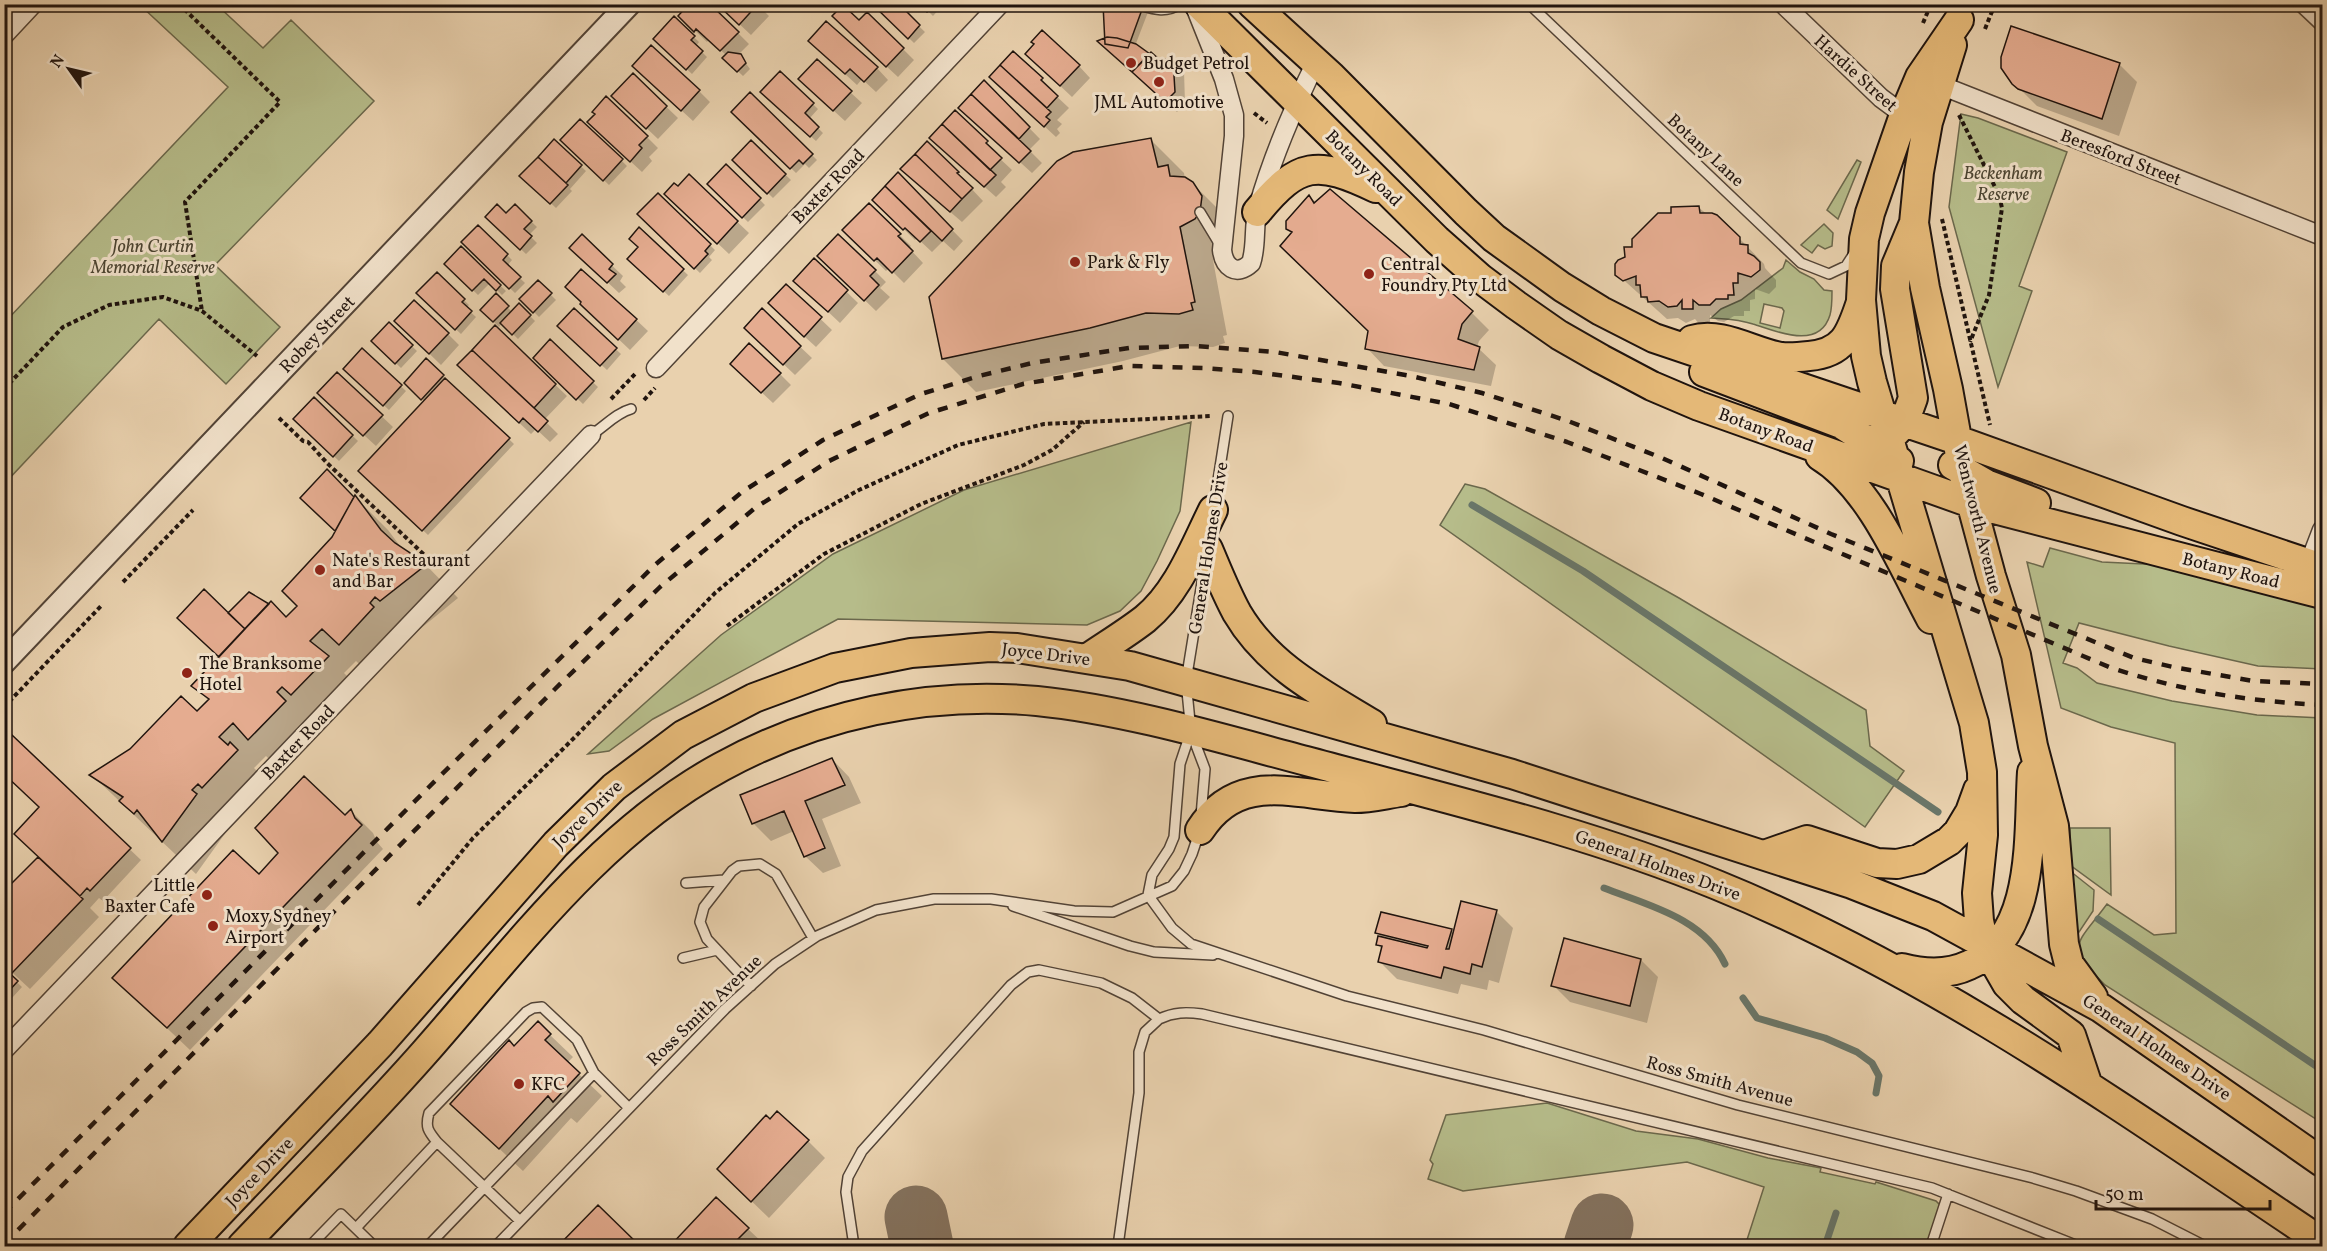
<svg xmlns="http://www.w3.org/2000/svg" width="2327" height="1251" viewBox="0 0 2327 1251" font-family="Vollkorn,serif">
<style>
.green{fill:#b6bc8a;stroke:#6b684c;stroke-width:1.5;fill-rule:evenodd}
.shadow{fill:#0003}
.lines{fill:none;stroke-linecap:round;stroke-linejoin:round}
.stream{stroke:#697669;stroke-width:7}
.taxiway{stroke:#84725e;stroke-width:63}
.building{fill:#e5ac90;stroke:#20140e;stroke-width:1.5}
.service-casing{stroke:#524336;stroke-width:12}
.minor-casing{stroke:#524336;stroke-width:21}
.tertiary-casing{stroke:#524336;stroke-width:26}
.primary-casing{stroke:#20140e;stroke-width:32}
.path{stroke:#20140e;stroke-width:4;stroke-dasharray:4.5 3;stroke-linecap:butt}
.service{stroke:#f1e1ca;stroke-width:9}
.minor{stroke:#f1e1ca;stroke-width:18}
.tertiary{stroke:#f1e1ca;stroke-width:22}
.primary{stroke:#e4b877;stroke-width:28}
.rail{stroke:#20140e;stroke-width:4.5;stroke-dasharray:10 10;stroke-linecap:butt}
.poi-dot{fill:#8f2418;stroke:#f1e1ca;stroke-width:2}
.labels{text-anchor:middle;stroke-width:6;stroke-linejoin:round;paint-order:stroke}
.poi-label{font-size:18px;fill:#20140e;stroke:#f1e1ca;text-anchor:start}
.street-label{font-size:18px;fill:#20140e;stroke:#f1e1ca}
.park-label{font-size:18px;font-style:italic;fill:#4d4633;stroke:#f1e1ca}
</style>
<rect width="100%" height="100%" fill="#e9d1ae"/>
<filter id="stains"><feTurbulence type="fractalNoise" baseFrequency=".00333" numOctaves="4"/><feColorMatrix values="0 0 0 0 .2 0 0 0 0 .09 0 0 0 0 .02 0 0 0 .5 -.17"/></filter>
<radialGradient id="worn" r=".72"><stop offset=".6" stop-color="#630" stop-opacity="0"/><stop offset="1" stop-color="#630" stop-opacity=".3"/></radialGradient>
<path class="green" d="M140,5H217L263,48L291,20L374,101L215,265L280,327L226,384L159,319L5,483V322L228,87Z
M1961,114L1978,118L2067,152L2019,286L2032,291L1998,387L1949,207Z
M1857,160L1861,162L1838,219L1827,210Z
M1824,224L1833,233L1832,246L1825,249L1818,245L1812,253L1801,245Z
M1786,260L1800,272L1814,279L1824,290L1832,291C1832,299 1832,308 1830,315C1819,351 1776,331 1753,324C1739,319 1726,319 1711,318L1721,309L1741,300L1783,268ZM1764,304L1782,308L1784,311L1780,328L1760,323Z
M1191,422L1180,511L1157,561L1141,591L1120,611L1087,625L838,619L653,719L609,751L588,754L721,635L833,554L964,490Z
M1465,484L1485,489L1679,598L1866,710L1870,746L1904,771L1865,827L1440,525Z
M2050,548L2102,562L2165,565L2322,605V669L2258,666L2169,646L2079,623L2063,663L2077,668L2097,683L2172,701L2257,715L2322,718V1123L2105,985C2064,944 2076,946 2107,904L2154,935L2176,933L2175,743L2111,727L2061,708L2027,562L2043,567Z
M2070,828H2110L2111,895L2070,865Z
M2070,871L2094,890L2093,911L2075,938Z
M1547,1103L1636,1131L1698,1139L1768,1158L1821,1168L1820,1172L1875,1184L1876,1182L1936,1201L1941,1206L1930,1246H1745L1764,1187L1687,1162L1463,1191L1428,1179L1433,1164L1430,1160L1446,1115Z"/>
<path class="shadow" d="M718,4H757L769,16L751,35Z
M770,4H782L776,11Z
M874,4H896L925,32L914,43Z
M921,4H942L943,5L933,16Z
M1105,4L1150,7L1135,46L1159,61L1173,60L1184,71L1185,103L1177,112L1140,77Z
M680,16L738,33L749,44L739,54L750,69L743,76L724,58L727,56L709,39L707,42Z
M674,18L699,42L696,46L707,57L692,74L655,39Z
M859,22L903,49L914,60L898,77L845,28Z
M821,52L877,68L888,80L876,92L862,79L857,85Z
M1014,53L1053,90L1052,92L1069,108L1057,120L1062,124L1057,129L1060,133L1056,137L991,77Z
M2119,64L2137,82L2119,136L2037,106L2019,88Z
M1038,65L1079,66L1090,78L1072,97Z
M780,73L818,109L809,119L823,133L816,141L767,97Z
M633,75L678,118L658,139L624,107Z
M645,77L699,91L710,102L693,121Z
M984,82L1040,139L1029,150L1042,163L1032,173L960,108Z
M811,90L850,92L862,103L845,121Z
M750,94L817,160L809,168L805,164L796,173L733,112Z
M955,113L998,153L996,155L1012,170L1001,182L1006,187L996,197L942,149Z
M581,121L627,166L609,185L562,140Z
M600,133L647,137L658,148L649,157L652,161L642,172Z
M1150,139L1184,173L1185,179L1192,183L1226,217L1234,231L1233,245L1228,252L1213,260L1227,335L1223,336L1225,343L1213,347L1180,346L1123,361L976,392L943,359Z
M554,142L586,171L570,189L572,191L556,208L522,176Z
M751,142L791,180L773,198L734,160Z
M927,143L969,184L968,185L983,201L962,222L913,180Z
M726,166L765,205L748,222L709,184Z
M898,175L963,241L954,251L943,241L932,252L917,238L915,240L874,200Z
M689,176L749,233L729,254L677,205L678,188Z
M658,195L715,250L709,257L712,260L700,273L639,214Z
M1309,197L1472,313L1489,330L1479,341L1477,347L1496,365L1491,386L1384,366L1367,348L1369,331L1287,228Z
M869,205L911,246L909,248L923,263L904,283L889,268L886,271L844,230Z
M515,206L537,227L529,235L537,243L526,254L487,217L506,215Z
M1699,208L1739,238L1764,264L1765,268L1776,280V287L1769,294L1755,289V299L1750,300V311H1744V316H1734L1724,322L1718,321L1710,315V325L1701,326L1695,319L1686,323L1678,318L1667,319L1617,274L1634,249L1673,215Z
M478,227L512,260L507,266L525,283L515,293L463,242Z
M639,229L688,275L669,296L629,259L640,247Z
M582,237L623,276L620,281L626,287L619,293L583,259Z
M461,248L506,291L502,295L490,283L478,295L446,264Z
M819,256L875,271L886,282L880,288L890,297L876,311Z
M814,260L858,303L840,323L807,292Z
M437,274L469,305L466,308L476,317L461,334L418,293Z
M538,282L556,300L539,317L521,299Z
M599,285L648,331L630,350L593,315Z
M786,286L832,330L816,347L781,315Z
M496,295L512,312L519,305L535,321L518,339L502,323L499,327L482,310Z
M574,310L621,354L607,370L559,326Z
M762,311L812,358L795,375L757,339Z
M389,324L417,351L401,368L373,341Z
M495,327L567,396L544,420L558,434L550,442L536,429L531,434L470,376Z
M407,332L448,334L459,345L441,365Z
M550,342L598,387L583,404L535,358Z
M362,351L406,391L389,410L345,369Z
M427,361L514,444L428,535L360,471L425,402L406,383Z
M337,374L393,427L376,446L330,404Z
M780,374L791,385L773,403L743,375Z
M314,399L358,441L339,461L295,419Z
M355,497L388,530L403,550L426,565L458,598L414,634L409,629L373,677L356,661L344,673L361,690L325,727L316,719L310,726L318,735L282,772L266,756L254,768L270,784L236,820L224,824L229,828L196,874L92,775L197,713L209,701L193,686L221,657L228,615L287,619L299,606L337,531L302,498Z
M12,737L141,860L103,901L99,898L90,908L99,917L30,989L4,965V894L39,857L41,807Z
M832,759L849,777L861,803L822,819L841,866L823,873L805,856L794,831L771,841L754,824L742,796Z
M351,811L373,833L377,842L383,849L190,1050L114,978L259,876L280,853L345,817Z
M1496,911L1513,928L1499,983L1489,980L1487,990L1461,984L1458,994L1397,979L1380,962L1383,950L1377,944L1380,935L1377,933L1451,930L1454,934Z
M1641,960L1658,977L1647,1023L1570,1002L1553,985Z
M4,970L22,987L12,998L4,991Z
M550,1035L573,1057L567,1063L602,1096L577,1123L571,1118L523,1171L475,1126L514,1048Z
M808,1141L825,1158L769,1218L736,1186Z
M716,1200L748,1229L766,1246H672Z
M598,1207L638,1246H560Z"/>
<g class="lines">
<path class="stream" d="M1472,505L1583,571L1938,812
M1604,888C1647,905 1704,918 1725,964
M2098,919L2322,1070
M1743,998L1757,1018L1825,1038L1857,1052L1872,1063L1879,1076L1876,1093
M1825,1246L1836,1213"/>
<path class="taxiway" d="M916,1217L922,1246
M1595,1246L1602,1225"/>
</g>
<path class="building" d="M689,4H710L739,32L720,51L696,29L694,32L678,16Z
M717,4H758L739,25Z
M872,4H899L920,25L908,39Z
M919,4H934L927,12Z
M1103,4H1144L1128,48L1105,44Z
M843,5L859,20L867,12L904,48L886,67L832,16Z
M674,16L695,36L691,40L703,51L686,70L653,39Z
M826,21L878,67L864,82L850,69L845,74L808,41Z
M2011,26L2120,63L2102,119L2018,89L2012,84L2001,68V57Z
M1042,30L1080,65L1060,86L1025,54L1034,44L1031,42Z
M1107,37L1117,38L1136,44L1150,54L1132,72L1097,41Z
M651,45L700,90L681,111L632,66Z
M1013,51L1043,78L1041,80L1058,96L1047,108L1000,65Z
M728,52L741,54L746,63L737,72L722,58Z
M1151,52L1159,59H1173L1175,92L1165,102L1132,72Z
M817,59L852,91L833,111L798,79Z
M1000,65L1051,112L1046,117L1050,120L1044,127L989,77Z
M780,71L814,103L805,113L819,127L810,137L760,92Z
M633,73L667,106L646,129L611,96Z
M984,80L1030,127L1019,139L971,94Z
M750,92L813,154L803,164L799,160L790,169L731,112Z
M971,94L1031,151L1019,163L958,108Z
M606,96L648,136L639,145L642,148L630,162L587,122L595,114L592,112Z
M955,110L988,141L986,143L1002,158L990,170L942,124Z
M580,119L623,159L603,181L560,140Z
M942,124L996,175L984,187L929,138Z
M1151,138L1158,167L1168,165L1170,176L1185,177L1193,182L1202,196L1200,212L1195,219L1180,227L1195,302L1191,303L1193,310L1179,314L1146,313L1090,328L942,359L929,297L1057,161L1073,152Z
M554,139L582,165L566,183L538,157Z
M751,140L786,174L767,194L732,160Z
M927,141L959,172L957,173L973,188L962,199L915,154Z
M915,154L962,199L950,212L900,169Z
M538,157L568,185L550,204L519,176Z
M726,164L761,198L742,218L707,184Z
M898,172L953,229L942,241L885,186Z
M689,174L738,221L717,244L664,194L674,183L678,186Z
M885,186L931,231L920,242L905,228L903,230L872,200Z
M1330,189L1473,311L1462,324L1458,339L1480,347L1474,370L1365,349L1368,331L1280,246L1292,232L1286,229V221L1309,195L1314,203Z
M658,193L711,244L705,251L708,254L694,269L637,214Z
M869,203L901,234L898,236L913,251L892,273L877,258L874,261L842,230Z
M497,204L506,213L515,204L532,221L524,229L532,236L520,250L485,217Z
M1699,206L1700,213H1712L1717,215L1740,237V244L1748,245V253L1754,256L1760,262V270L1751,277L1738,273V283H1733L1734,295H1728V299H1716L1710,305H1699L1693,300V309H1682V300L1677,306L1668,307L1659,301L1648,302L1647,297H1641L1640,285H1636V276L1623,281L1615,275V264L1618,260L1625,257L1624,247H1632V239L1658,213H1671V207Z
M478,225L508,254L503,260L521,277L509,289L461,242Z
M639,227L684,269L663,292L627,259L638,247L629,239Z
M582,234L613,264L609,269L616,274L607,283L569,248Z
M838,234L876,270L870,276L879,285L864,301L817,256Z
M461,246L501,285L496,291L484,279L472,291L444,264Z
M814,258L848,290L828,312L793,281Z
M581,269L637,319L618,340L580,304L581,302L565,287Z
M437,272L465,299L462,302L472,311L455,330L416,293Z
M538,280L552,293L533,313L519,299Z
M786,284L822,317L804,337L768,303Z
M496,293L509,306L493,322L480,310Z
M414,300L449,333L429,354L394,321Z
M519,303L531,315L512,335L500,323Z
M574,308L617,348L600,366L557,326Z
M762,308L801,346L783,365L744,328Z
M389,322L413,345L395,364L371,341Z
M495,325L556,384L534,408L472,350Z
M550,339L594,381L576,400L533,358Z
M749,343L781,373L761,393L730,364Z
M362,348L402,385L383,406L343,369Z
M472,350L548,421L538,432L523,418L519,423L457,365Z
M426,358L444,375L421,400L404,383Z
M337,372L383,415L363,436L317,393Z
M445,378L510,438L422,531L358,471Z
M314,397L353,435L333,457L293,419Z
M327,469L354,497L335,531L300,498Z
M355,495L381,530L395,543L427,564L380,601L375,597L370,603L374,607L339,645L322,629L310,641L329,656L291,695L282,687L277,692L286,701L248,740L233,723L219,737L228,745L230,742L238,750L202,788L198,784L192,790L197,794L162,842L137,810L134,814L119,801L123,797L89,775L130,749L181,696L197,711L209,699L191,686L271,601L286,617L297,606L282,591L332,537Z
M204,589L245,629L219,657L177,618Z
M249,592L269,604L245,629L228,613Z
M12,735L131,848L90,891L87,888L80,896L14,834L39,807L4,774V743Z
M832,758L845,785L805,801L825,848L804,857L784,811L752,824L740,795Z
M304,776L345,815L351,809L355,818L362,825L167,1028L112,978L233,850L259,874L278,853L255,828Z
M38,857L83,899L12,973L4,966V891Z
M1461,901L1497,910L1482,967L1472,964L1470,974L1444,967L1441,978L1378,962L1382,946L1376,945L1378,936L1427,948L1428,946L1375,933L1381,912L1452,929L1446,949H1449Z
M1564,938L1641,959L1630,1006L1551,986Z
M4,968L18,981L6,994L4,993Z
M538,1021L551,1034L545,1040L580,1073L553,1102L548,1096L499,1149L450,1104L509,1040L514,1046Z
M777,1111L809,1140L751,1202L717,1169L766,1115L770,1119Z
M716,1197L749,1228L731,1246H670Z
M598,1205L640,1246H558Z"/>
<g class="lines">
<defs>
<path id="service" d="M1136,4C1153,9 1165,14 1180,4
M1529,4L1801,263L1829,274L1846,266L1855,252
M1200,212L1220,245
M591,435C604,427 616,413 631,409
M1214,506L1228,416
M1201,816L1205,769L1191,732L1186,681L1205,564
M686,883L724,880
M1148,895L1172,928L1191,944L1347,996L1484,1030L1738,1105L2033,1178L2076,1191L2152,1219L2205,1246
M1148,895L1152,875L1169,849L1174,837L1180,764L1190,734
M1013,906L1130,946L1154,952L1213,955
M683,958L717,950
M751,986L707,939L700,922L704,907L732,871L739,866L760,864L776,874L813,938
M437,1142C428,1131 425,1127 429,1113L526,1012L533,1008L542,1007L577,1040L594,1073
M356,1228L437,1142L520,1221
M310,1246L341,1214L374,1246
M428,1246L594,1073L628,1107
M496,1246L725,1009L775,964L817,936L876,910L934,899H991L1074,911L1113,912L1172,886L1184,871L1192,854L1199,833
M854,1246L846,1192L848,1177L862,1151L1011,985L1028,972L1039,970L1101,983L1132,998L1159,1019C1174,1012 1186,1012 1202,1014L1932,1188L2078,1246
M1118,1246L1139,1093V1052L1145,1032L1159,1019
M1931,1246L1948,1194"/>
<path id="minor" d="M1783,4L1881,98L1904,115
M2304,4L2322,21
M1196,9L1224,79L1234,115V136L1222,250C1224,267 1236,277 1251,263C1257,246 1253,226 1258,208C1272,157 1293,109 1316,62
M4,35L33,4
M1930,81L2322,236
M656,368L1000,4
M2309,564L2322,530
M4,1050L591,435"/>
<path id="tertiary" d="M4,662L629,4"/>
<path id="primary" d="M1199,4L1437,240L1480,278L1516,305L1559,335L1601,359L1652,386L1699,406L1971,503L2322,594
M1252,4L1331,76L1466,212L1494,238L1562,287L1601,311L1654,338L1957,440L2182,521L2322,568
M1959,20L1920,77L1904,115L1870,213L1864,239L1861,300L1866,356L1872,382L1974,723L1982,772L1983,835L1977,893L1979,921L1984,944L2007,984L2023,1000L2071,1035L2088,1086
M1952,45L1928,122L1919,172L1914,223L1925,288L1948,389L1963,472L1991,576L2016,655L2033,746L2054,826L2064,944L2069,964L2093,997
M1257,212C1299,161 1317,160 1376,188
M1692,340C1722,331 1752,352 1781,357C1790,358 1800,357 1809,356C1843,353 1850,335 1860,305
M1704,372L1841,424L1899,461
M1891,437L1904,423L1913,398L1895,289L1896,266L1914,223
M1820,456C1871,487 1903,567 1931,619
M1953,465L1986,484L2036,503
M1208,549C1217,570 1226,593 1237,613C1268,666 1321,693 1372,724
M1088,658C1107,645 1127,633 1145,619C1178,592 1194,548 1213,510
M1200,830C1239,769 1297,796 1355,798C1370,798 1386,794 1401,792
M1764,855L1807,840L1877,863L1897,864L1919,859L1949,841L1958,832L1970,812L1978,790
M1902,968C1925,974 1948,975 1969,965C2037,937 2028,833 2032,772
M188,1246L380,1044L556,844L614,787L683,735L754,698L835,668L911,653L990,647L1017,648L1130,666L1512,774L1852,884L1933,916L2101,1008L2322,1162
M242,1246C303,1182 366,1119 425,1052C515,950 600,833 721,767C818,714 927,691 1037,701C1127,710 1223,739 1310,762C1447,799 1585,831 1717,885C1936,974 2127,1112 2322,1242"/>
</defs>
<use href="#service" class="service-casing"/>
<use href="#minor" class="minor-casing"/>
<use href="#tertiary" class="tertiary-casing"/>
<use href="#primary" class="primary-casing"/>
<path class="path" d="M179,4L280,102L185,202L202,311
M1923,23L1931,4
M1985,29L1995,4
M1254,113L1267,123
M1959,115L1999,195L2002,208L1989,295L1970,342
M1942,219L1990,425
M4,389L63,327L109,305L163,297L202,311L257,356
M611,399L637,372
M644,400L655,388
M279,418L303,441L308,442L327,463L434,564
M123,582L193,510
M727,626L824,554L921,504L1024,465L1052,450L1084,422
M4,707L102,605
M418,905L473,838L575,737L715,593L798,524L859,490L958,445L1044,424L1212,416"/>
<use href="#service" class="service"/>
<use href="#minor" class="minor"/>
<use href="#tertiary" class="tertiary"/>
<use href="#primary" class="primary"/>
<path class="rail" d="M4,1213L437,779L656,564L742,492L823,440L921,394L979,376L1032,363L1129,348L1197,346L1275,352L1411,376L1482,393L1568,421L1662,458L1831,534L2134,658L2173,667L2253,681L2322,684
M4,1244L556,688L660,587L755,508L829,461L929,413L1023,384L1129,366L1203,368L1255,372L1339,383L1449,404L1567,442L1701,494L2109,667C2181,691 2246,701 2322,705"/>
</g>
<g class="poi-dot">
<circle cx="1131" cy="63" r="6"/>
<circle cx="1159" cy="82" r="6"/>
<circle cx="1075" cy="262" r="6"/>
<circle cx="1369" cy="274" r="6"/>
<circle cx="320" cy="570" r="6"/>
<circle cx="187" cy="673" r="6"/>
<circle cx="207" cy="895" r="6"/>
<circle cx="213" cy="926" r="6"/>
<circle cx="519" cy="1084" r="6"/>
</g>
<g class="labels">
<g class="poi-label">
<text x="1143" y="69">Budget Petrol</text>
<text x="1159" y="108" text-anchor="middle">JML Automotive</text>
<text x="1087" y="268">Park &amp; Fly</text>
<text x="1381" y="270">Central<tspan x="1381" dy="21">Foundry Pty Ltd</tspan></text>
<text x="332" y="566">Nate's Restaurant<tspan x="332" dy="21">and Bar</tspan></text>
<text x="199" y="669">The Branksome<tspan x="199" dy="21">Hotel</tspan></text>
<text x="195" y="891" text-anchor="end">Little<tspan x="195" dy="21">Baxter Cafe</tspan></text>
<text x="225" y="922">Moxy Sydney<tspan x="225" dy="21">Airport</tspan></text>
<text x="531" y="1090">KFC</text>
</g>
<g class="street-label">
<text transform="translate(1856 73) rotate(42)" y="6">Hardie Street</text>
<text transform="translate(1706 150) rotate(43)" y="6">Botany Lane</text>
<text transform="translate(2121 157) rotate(21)" y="6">Beresford Street</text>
<text transform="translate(1364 168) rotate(45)" y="6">Botany Road</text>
<text transform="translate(828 186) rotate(-46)" y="6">Baxter Road</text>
<text transform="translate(317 334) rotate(-46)" y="6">Robey Street</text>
<text transform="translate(1766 430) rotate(20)" y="6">Botany Road</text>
<text transform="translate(1978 519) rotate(76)" y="6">Wentworth Avenue</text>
<text transform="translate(1208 548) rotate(-81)" y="6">General Holmes Drive</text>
<text transform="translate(2231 570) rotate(14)" y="6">Botany Road</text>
<text transform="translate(1046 654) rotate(7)" y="6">Joyce Drive</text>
<text transform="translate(298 742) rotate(-46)" y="6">Baxter Road</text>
<text transform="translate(587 814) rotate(-44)" y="6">Joyce Drive</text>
<text transform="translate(1658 865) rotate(20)" y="6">General Holmes Drive</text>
<text transform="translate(704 1010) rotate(-44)" y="6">Ross Smith Avenue</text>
<text transform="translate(2157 1047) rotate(34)" y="6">General Holmes Drive</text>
<text transform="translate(1720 1081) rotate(15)" y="6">Ross Smith Avenue</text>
<text transform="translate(259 1172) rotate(-46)" y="6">Joyce Drive</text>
</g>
<g class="park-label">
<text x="2003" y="179">Beckenham<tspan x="2003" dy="21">Reserve</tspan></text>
<text x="153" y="252">John Curtin<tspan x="153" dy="21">Memorial Reserve</tspan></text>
</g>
</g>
<rect width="2327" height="1251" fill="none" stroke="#e9d1ae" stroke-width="24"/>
<rect x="6" y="6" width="2315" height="1239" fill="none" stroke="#20140e" stroke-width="3"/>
<rect x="12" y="12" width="2303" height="1227" fill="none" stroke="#20140e" stroke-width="1.5"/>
<g transform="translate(69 69) rotate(304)" stroke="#f1e1ca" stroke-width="4.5" paint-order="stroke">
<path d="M0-4.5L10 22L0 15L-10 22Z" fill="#20140e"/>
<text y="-9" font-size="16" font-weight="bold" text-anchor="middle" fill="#20140e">N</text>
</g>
<path d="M2096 1200v9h174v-9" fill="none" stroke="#20140e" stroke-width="3"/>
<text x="2105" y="1200" font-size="18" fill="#20140e" stroke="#f1e1ca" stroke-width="4.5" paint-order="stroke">50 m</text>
<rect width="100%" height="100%" filter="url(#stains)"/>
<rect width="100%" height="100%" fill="url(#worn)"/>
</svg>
